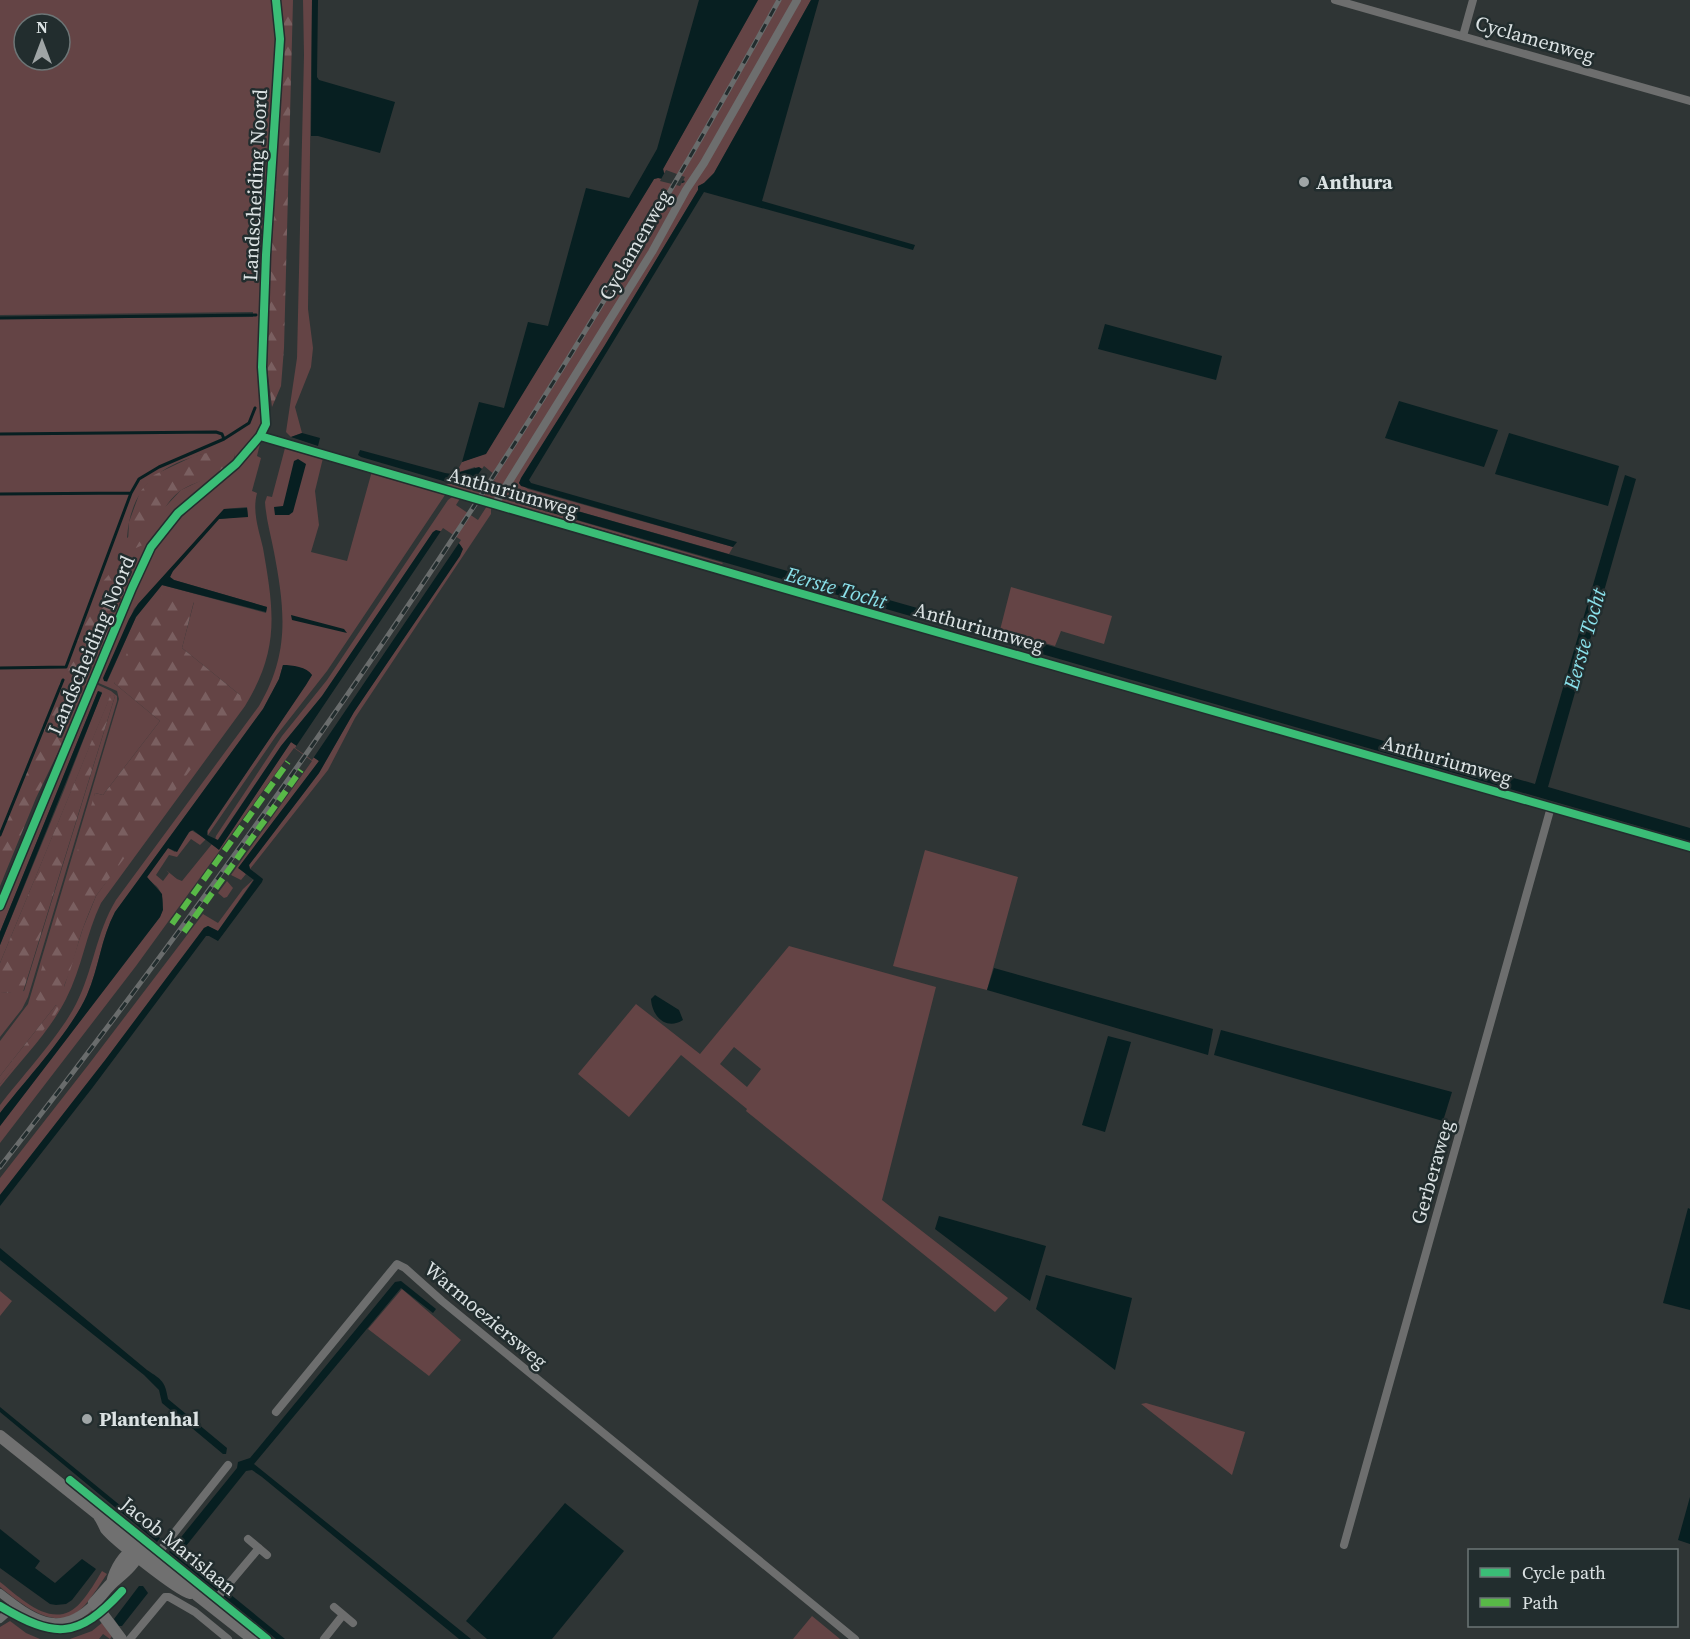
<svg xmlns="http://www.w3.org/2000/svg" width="1690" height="1639" viewBox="0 0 1690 1639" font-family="'Source Serif 4',serif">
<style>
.green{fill:#644445;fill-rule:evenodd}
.forest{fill:url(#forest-firs)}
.water{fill:#071f21}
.pier{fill:#2f3535}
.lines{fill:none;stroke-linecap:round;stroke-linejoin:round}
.stream{stroke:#071f21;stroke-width:3}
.street{stroke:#6d6e6e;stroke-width:8}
.secondary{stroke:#707070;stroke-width:12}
.rail-casing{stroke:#696c6c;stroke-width:5}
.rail{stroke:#222d2e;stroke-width:3;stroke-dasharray:9;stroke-linecap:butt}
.quiet{stroke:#58b947;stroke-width:6;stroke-dasharray:12 6;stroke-linecap:butt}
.cycleway-casing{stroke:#222d2e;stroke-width:11}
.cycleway{stroke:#3abd76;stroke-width:8}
.poi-dot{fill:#9fa5a6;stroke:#222d2e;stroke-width:2}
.labels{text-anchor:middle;stroke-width:5;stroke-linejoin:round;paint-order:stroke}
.street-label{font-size:20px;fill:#dbe2e3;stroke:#222d2e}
.poi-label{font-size:20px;font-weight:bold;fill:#dbe2e3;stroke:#222d2e;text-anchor:start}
.water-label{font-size:21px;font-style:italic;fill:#8ae1eb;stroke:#222d2e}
</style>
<defs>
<pattern id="forest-firs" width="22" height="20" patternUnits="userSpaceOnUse" patternTransform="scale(1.5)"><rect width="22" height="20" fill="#644445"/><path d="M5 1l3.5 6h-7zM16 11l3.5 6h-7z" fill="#7a5f60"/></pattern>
</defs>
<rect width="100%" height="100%" fill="#2f3535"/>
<path class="green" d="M0,0H273L277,39L261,300L259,366L262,428L235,459L234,451C221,453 205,452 193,457C151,470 130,495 127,538L166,506L181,490L225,469C213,482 198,489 186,501C162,523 146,549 132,577L124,568L81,634L66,670L93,675L91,684L62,679L0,832V319L253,317V312L0,315ZM24,24H60V60H24Z
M303,0H312L308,309L313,348L311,367L295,407L302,433L291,437L286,432L297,358L304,55Z
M758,0H811L714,173L704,183L698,187V190L605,345L519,483L528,489L733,547L729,554L521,495L514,491L509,497L521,504L723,563L722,564L444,485L475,477L480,478L475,467L456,473L462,462L486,453L654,179L658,178L685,182L684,180L664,173L663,169Z
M261,440L257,456L261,458L252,491L257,493C252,512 259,530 263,548C274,611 280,649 245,706L101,903C86,934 82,968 66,999C50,1031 22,1059 0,1087V1084L59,1008L56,1005L0,1076V1041L28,1004L119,699L117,691L94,681L141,570L160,537L185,510L236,468ZM247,507L248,516L219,519L171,573L170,577L174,580L267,607L266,613L162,585L136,617L107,682L104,681L134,609L224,509ZM194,602L182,648L240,695L96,896L83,928L64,987L95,793L103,795L160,721L114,683Z
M285,448L323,458L315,491L319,525L311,552L347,561L372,471L445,493V495L327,671L276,736L208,835V830L312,675L304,669L283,665L279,679L263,709L115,912C101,938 99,968 87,995C69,1035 28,1077 0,1113V1105C23,1075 59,1037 76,1004C93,971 96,933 116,900L259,706C290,653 285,610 274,552C271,536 266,519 265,502L267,496L272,497Z
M452,497H461L456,505L478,520L487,506L491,507V514L355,718L328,770L250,869L249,865L319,773L354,712L462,551L433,532L322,696L281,746L217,841L215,840L216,836L282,736L327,680L448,500Z
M1011,587L1112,616L1104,644L1061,631L1055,646L1000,630Z
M94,683L111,691L117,696V701L28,997L22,1009L0,1037V993L24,991L115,696L111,695L0,963V945L64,790L102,692L98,691L0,932V911Z
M291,742L319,761L239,867L246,874L241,880L231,875L312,761L294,748L136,966L0,1143V1126L160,917C164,908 164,895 158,888C154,883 150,882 147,877L168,848L175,852L191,830L206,839L200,845L191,839L177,857L169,855L156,875L163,881L169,873L166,870L177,879L182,881L212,844L219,849Z
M925,850L1018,877L987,990L893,966Z
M254,879L218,931L208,926L204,928L106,1059L0,1195V1178L89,1064L203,914L218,923L243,889Z
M227,881L233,888L227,897L224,898L218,893Z
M789,946L936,987L882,1200L1008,1298L995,1312L746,1111L747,1109L681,1055L629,1117L578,1074L636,1004L700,1054ZM734,1047L761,1069L747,1087L720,1064Z
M402,1289L461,1340L429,1376L368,1329Z
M0,1291L12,1301L0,1316Z
M1146,1403L1245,1432L1232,1475L1141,1404Z
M102,1571L107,1574C100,1584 93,1596 85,1605C58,1636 23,1605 0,1587V1582C22,1599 55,1633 81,1602C89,1593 96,1581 102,1571Z
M92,1610L97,1614C65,1637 45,1636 14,1613C23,1614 27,1620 35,1624C57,1633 76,1624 92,1610Z
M812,1616L840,1639H793Z
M10,1621L26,1633L40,1639H0V1627Z
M103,1622L112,1636L110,1639L103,1634L99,1639H70L92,1631Z"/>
<path class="forest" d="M280,0H293L284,348L281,386L272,407L267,368L271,254L284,38Z
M227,448L235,451C236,475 196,479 180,491C164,503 156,525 147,543L136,548L128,542L129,522L140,492L154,475L194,456Z
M121,567L132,577L129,593L93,675L65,671L99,586L113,570Z
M165,591L194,601L182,648L240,695L242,701L96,896C91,908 86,919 82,931C73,958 69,989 47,1009L33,997L95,793L103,795L160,721L114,683L140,623Z
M62,678L91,684L36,798L0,886V832Z
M111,694L115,696L23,992L0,993V963Z
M56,1005L60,1007L54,1017L0,1084V1076Z"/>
<path class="water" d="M312,0H318L317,77L319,80L395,102L380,153L318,136H311Z
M699,0H758L663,169L664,173L685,182L682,183L658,178L654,179L486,454L462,462L479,402L504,408L528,322L548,326L586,188L629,198L657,149Z
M811,0H819L762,201L915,245L913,250L704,192L529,480L531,483L737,542L733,547L521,486L519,483L521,478L605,345L698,190V186L704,183L714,173Z
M1105,324L1222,356L1216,380L1098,349Z
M1399,401L1498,430L1484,467L1385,438Z
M302,433L320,438L318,446L291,437Z
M1509,433L1619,466L1608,506L1495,474Z
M360,450L445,473L452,474L479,467L492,475L450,483L361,457L358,455Z
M298,459L306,464L293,512L289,515H275L274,507L283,506L294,461Z
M1625,475L1636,479L1548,787L1690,828V841L522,504L509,497L514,491L528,497L1535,784Z
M247,508L248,517L219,519L173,571L170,577L174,580L267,607L266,612L162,585L136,617L107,681H104L103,678L129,619L138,604L224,509Z
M436,530C446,532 458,539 463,549L460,556L354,712L319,773L249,865L250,869L263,879L262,882L218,941L209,936H206L93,1087L0,1206V1195L106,1059L204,928L208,926L218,931L254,880L238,868L319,761L291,742L219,850L193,830L189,832L177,852L168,848L147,877L162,894L163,910L160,917L0,1126V1113C27,1078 69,1034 87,995C99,968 101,938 115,912L263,709L279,679L283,665C292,665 307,667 312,675L306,685L207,831V835L218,840L281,746L322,696L433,532Z
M291,615L344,629L347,633L292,620Z
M98,691L102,693L0,945V932Z
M994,968L1213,1029L1208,1055L987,990Z
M655,995L679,1010L683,1020C666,1031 652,1016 651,999Z
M1221,1030L1452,1092L1443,1121L1214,1055Z
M1108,1036L1131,1042L1105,1132L1082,1125Z
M1688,1208L1690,1209V1310L1663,1303Z
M939,1216L1046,1246L1030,1301L935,1229Z
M0,1248L147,1370C162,1380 165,1381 168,1399L227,1448L226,1454H223L162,1403L159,1390L144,1375L0,1260Z
M1046,1275L1132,1298L1115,1370L1036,1309Z
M401,1281L436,1309L433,1313L401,1288L254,1464L471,1639H459L262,1477L252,1470L246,1471L182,1551V1555L285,1639H276L169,1552L237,1468L238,1462L250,1458L395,1282Z
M0,1407L160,1538L157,1542L0,1412Z
M1690,1497V1544L1678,1540Z
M565,1503L624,1551L552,1639H487L466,1621Z
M0,1529L40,1561L35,1568L55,1583L82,1559L96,1569L72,1600L66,1604L56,1605L50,1604L0,1568Z
M139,1586H143L148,1593L122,1626H119L114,1619Z"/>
<path class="pier" d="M666,170L685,177L680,186L660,181Z
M484,466L495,475V479L490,484L474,480Z
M443,528L461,540L312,760L295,748Z"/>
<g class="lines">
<path class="stream" d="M0,318L256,315
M0,434L216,432L222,434L224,439
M0,494L131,493
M0,668L66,667L131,493L139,479L159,467L224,439L249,423L255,408
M0,835L63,680"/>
<path class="street" d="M1335,0L1690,101
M1463,36L1473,0
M328,455L803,594L1690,847
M495,504L652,252L686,190L704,163L797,0
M276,1412L397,1264L405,1268L442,1301L855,1639
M248,1539L267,1555
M1344,1545L1551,807
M152,1561L228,1465
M0,1593C32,1618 59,1639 94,1603
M211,1605L259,1548
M334,1607L353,1623
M0,1619L16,1605
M130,1639L165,1597H169L195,1612L228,1639
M324,1639L343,1615"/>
<path class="secondary" d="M0,1436L99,1515L111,1523L141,1545L177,1575L197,1595L253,1639
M99,1516C102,1520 104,1525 106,1529C115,1540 178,1590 190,1593
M112,1583C115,1569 124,1554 137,1547
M121,1639L94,1603C100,1597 105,1590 111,1584C122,1574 135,1565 140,1550"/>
<defs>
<path id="rail" d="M0,1167C289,797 552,411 779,0"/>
</defs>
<use href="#rail" class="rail-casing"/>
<use href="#rail" class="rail"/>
<path class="quiet" d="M172,924L288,762
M184,932L301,770"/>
<defs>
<path id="cycleway" d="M260,436L803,594L1690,847
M0,906L132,588L151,547L178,513L236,464L260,436L266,424L262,367L266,255L280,39L276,0
M70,1480L267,1639
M0,1606C55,1639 78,1639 122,1591"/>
</defs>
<use href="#cycleway" class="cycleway-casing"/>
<use href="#cycleway" class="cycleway"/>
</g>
<g class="poi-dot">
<circle cx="1304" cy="182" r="6"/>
<circle cx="87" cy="1419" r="6"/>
</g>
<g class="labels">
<g class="street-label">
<text transform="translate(1535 39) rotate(16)" y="7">Cyclamenweg</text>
<text transform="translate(255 185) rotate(-87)" y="7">Landscheiding Noord</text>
<text transform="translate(635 245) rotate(-60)" y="7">Cyclamenweg</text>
<text transform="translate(513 492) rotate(16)" y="7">Anthuriumweg</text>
<text transform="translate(979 627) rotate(16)" y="7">Anthuriumweg</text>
<text transform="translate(91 645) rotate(-67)" y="7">Landscheiding Noord</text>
<text transform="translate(1447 760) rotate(16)" y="7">Anthuriumweg</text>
<text transform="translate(1432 1172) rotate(-74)" y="7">Gerberaweg</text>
<text transform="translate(486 1315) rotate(40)" y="7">Warmoeziersweg</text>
<text transform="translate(179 1546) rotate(39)" y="7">Jacob Marislaan</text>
</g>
<g class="poi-label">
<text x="1316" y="189">Anthura</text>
<text x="99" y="1426">Plantenhal</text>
</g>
<g class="water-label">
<text transform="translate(836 588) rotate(16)" y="7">Eerste Tocht</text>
<text transform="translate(1585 639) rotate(-74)" y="7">Eerste Tocht</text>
</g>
</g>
<rect x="1468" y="1549" width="210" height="78" fill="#222d2e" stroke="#6c7576" stroke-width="1.5"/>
<rect x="1480" y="1568" width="30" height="9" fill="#3abd76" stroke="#6c7576" stroke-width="1.5"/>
<text x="1522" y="1579" font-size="18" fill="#dbe2e3">Cycle path</text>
<rect x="1480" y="1598" width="30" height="9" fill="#58b947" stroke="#6c7576" stroke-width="1.5"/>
<text x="1522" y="1609" font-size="18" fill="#dbe2e3">Path</text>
<g transform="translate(42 42)"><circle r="28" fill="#222d2e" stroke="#6c7576" stroke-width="1.5"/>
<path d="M0-4.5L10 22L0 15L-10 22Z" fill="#9fa5a6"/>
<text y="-9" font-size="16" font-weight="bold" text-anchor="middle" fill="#dbe2e3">N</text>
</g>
</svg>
